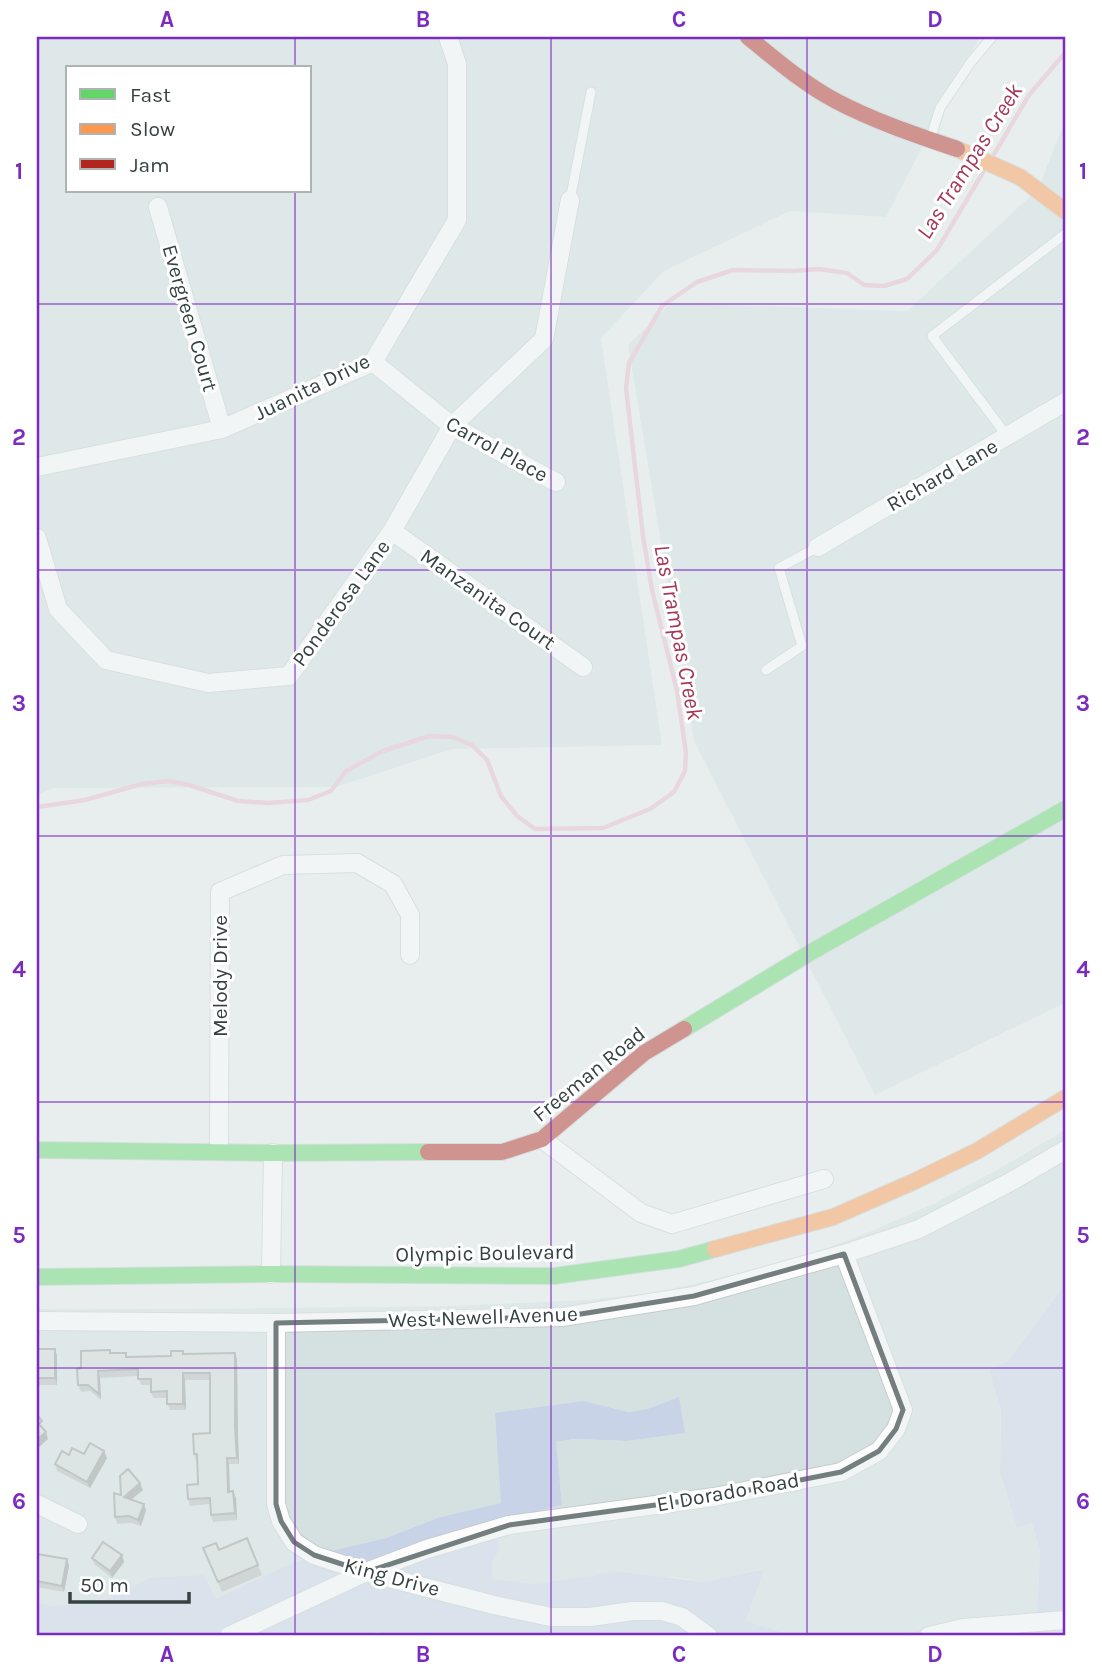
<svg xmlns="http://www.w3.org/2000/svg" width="1102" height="1673" viewBox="0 0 1102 1673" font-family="Karla,sans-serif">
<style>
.residential{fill:#d5e1e1;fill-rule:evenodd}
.green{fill:#c9d3e7}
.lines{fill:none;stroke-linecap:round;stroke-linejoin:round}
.stream{stroke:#e9bbc9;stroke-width:4.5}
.lane-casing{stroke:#c5cccc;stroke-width:11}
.street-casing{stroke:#c5cccc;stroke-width:20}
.fast-casing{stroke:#c1cdce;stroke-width:18}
.slow-casing{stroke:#c1cdce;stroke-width:18}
.jam-casing{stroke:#c1cdce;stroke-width:18}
.lane{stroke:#fcfcfc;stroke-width:9}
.street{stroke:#fcfcfc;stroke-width:18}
.fast{stroke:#63d668;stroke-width:16}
.slow{stroke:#ff974d;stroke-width:16}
.jam{stroke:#b3261e;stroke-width:16}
.wall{fill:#b3b9b9}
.shaded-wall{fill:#929696}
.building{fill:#d0d7d7;stroke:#929696;stroke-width:2}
.marked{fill:none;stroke:#747e7e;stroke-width:5;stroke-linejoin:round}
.grid{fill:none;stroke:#7b2cbf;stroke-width:2;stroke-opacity:0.55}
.labels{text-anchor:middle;stroke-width:6;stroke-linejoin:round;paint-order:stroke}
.street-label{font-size:21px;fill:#354241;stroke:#fff}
.water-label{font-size:23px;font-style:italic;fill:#a43856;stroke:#fff}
.neatline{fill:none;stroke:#7b2cbf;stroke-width:2.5}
.grid-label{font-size:23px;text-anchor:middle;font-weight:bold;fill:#7b2cbf}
</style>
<rect width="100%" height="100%" fill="#e8eeee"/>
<path class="residential" d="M37,37H980L886,217L790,211L664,271L601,338L662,745L452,749L336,787L54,788L37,795ZM68,68H310V191H68Z
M1065,121V1003L875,1095L694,741L628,345L671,303L907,311L1038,189Z
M1065,1130V1284L1008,1361L990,1370L1001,1409L1000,1474L1017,1527L1032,1523L1040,1551L1037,1614L960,1622L900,1634L863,1636H803L784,1633L746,1622L763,1569L704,1582L673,1577L533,1584L492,1579V1563L499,1550L497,1522L562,1505L555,1442L574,1439L626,1441L679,1398L647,1409L629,1412L584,1401L502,1503L440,1517L386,1538L335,1550L294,1562L216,1600L149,1578L122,1593L94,1603L50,1606L37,1602V1309H187L450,1306L586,1300L652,1293L712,1280L802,1257L867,1233L933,1204L1002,1167Z"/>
<path class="green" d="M1065,1284V1636H863L901,1634L960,1622L1037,1613L1040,1551L1032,1523L1017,1528L1000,1473L1001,1409L989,1370L1008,1361Z
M679,1397L685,1433L626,1441L574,1439L556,1442L562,1505L497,1522L499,1550L492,1563V1579L533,1584L621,1572L704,1582L764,1569L746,1621L784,1633L803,1636H380L379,1632L346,1636H37V1602L50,1606L94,1603L122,1593L149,1578L204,1575L216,1599L294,1562L335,1550L386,1538L440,1517L501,1503L495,1413L584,1401L629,1412L647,1409Z"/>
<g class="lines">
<path class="stream" d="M993,156L1029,95L1065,53
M37,807L85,800L142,784L169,781L189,785L238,801L268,803L308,800L331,791L346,771L383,751L429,736L453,737L472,745L487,760L501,796L517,816L535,829L603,828L650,809L674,792L685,771L686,753L677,691L652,590L643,536L626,388L629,363L662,306L697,282L733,270L794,271L818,269L847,273L864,285L884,286L907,279L937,250L985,169"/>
<defs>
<path id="lane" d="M931,137L940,108L971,62L992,37
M570,200L591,92
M1007,436L932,336L1065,234
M766,670L802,646L779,568L818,547"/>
<path id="street" d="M158,207L222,429
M373,362L452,426L556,482
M37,467L222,429L373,362L457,220V64L448,37
M392,531L583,667
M37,538L58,609L106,660L208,683L289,676L392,531L452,426L544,339L570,200
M818,547L1065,402
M542,1139L641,1213L672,1224L824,1179
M219,1151L220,892L283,865L357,863L393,884L410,915V955
M271,1274L273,1153
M37,1321L276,1323L562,1317L694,1296L844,1254L919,1229L1012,1181L1065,1150
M276,1323V1504L281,1521L294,1542L314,1555L366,1572L494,1605L551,1617H590L633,1611H662L682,1617L708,1636
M37,1504L78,1524
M229,1636L366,1572L427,1549L509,1525L714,1497L841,1472L879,1451L896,1429L903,1410L844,1254
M929,1636L963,1628L1065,1620"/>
<path id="fast" d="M684,1029L813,951L1065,809
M37,1150L273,1153L428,1152
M37,1277L271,1274L554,1276L679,1259L715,1249"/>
<path id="slow" d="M957,149L1020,177L1065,211
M715,1249L833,1217L913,1182L977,1151L1065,1098"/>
<path id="jam" d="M748,37C776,60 804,84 836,101C874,121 916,135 957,149
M428,1152H502L542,1139L644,1053L684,1029"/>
</defs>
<use href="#lane" class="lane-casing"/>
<use href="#street" class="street-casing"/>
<use href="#fast" class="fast-casing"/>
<use href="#slow" class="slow-casing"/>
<use href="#jam" class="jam-casing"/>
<use href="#lane" class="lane"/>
<use href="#street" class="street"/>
<use href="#fast" class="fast"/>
<use href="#slow" class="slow"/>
<use href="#jam" class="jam"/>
</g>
<path class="wall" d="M37,1349H55L57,1356V1385H37Z
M110,1350L111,1353L128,1357L235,1353L237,1360L238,1434L239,1464H229L230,1491L236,1498L237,1520L213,1522L211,1515L210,1504L190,1506L188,1499L198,1484L197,1461H196L194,1454L210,1433V1380H185L186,1410H170L167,1404V1398H153L151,1392V1385H141L138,1376L100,1378L101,1400L90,1391L81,1392L78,1385L81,1368Z
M104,1451L107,1458L90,1488L57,1471L55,1464L69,1455L84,1454Z
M143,1490L131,1499L146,1510L141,1526L131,1523L117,1524L115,1517L121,1495Z
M219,1550L258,1565L262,1575L222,1592L207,1558Z
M37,1554L67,1559L69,1566L64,1592L37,1587Z
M122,1555L124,1562L112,1578L94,1564L92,1558Z"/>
<path class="shaded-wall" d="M55,1349L57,1356V1385L55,1378Z
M235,1353L237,1360L238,1434L239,1464L237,1458L235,1427Z
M98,1371L100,1378L101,1400L99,1394Z
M183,1373L185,1380L186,1410L183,1404Z
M46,1432L48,1439L37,1449V1440Z
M104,1451L107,1458L90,1488L87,1482Z
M227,1458L229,1464L230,1498L228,1492Z
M140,1483L143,1490L127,1503L124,1497Z
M233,1491L236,1498L237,1520L235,1513Z
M144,1504L146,1510L141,1526L138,1520Z
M122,1555L124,1562L112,1578L110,1571Z
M67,1559L69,1566L64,1592L62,1586Z"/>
<path class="building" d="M37,1349H55V1378H37Z
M110,1350V1353H126V1357L171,1356V1351H183V1354L235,1353V1427L237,1458H227L228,1492L233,1491L235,1513L211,1515L210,1498L188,1499L187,1485L198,1484L197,1454H194L193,1434L210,1433V1373H183V1404H167V1391L151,1392V1379H138V1369L98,1371L99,1394L88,1385H78L77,1369L81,1368V1351Z
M37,1415L42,1421L39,1424L46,1432L37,1440Z
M90,1443L104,1451L87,1482L55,1464L62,1451L69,1455L72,1448L84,1454Z
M128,1469L140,1483L124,1497L144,1504L138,1520L129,1516L115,1517L114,1493L121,1495L120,1476Z
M247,1538L258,1565L218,1582L203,1548L216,1543L219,1550Z
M103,1542L122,1555L110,1571L92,1558Z
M37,1554L67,1559L62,1586L37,1581Z"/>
<path d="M0 0H1102V1673H0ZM844,1254L903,1410L896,1429L879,1451L841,1472L714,1497L509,1525L366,1572L314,1555L294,1542L281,1521L276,1504V1323L562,1317L694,1296Z" fill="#e8eeee" fill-opacity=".55" fill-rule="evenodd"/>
<path class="marked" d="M844,1254L903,1410L896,1429L879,1451L841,1472L714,1497L509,1525L366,1572L314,1555L294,1542L281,1521L276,1504V1323L562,1317L694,1296Z"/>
<path class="grid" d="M295,37V68M551,37V1636M807,37V1636M295,191V1636M37,304H1065M37,570H1065M37,836H1065M37,1102H1065M37,1368H1065"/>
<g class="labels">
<g class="street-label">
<text transform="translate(190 318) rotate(74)" y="7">Evergreen Court</text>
<text transform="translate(312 387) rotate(-26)" y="7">Juanita Drive</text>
<text transform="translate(497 449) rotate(29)" y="7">Carrol Place</text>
<text transform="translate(942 475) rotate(-30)" y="7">Richard Lane</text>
<text transform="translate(488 599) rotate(35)" y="7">Manzanita Court</text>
<text transform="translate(341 603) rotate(-54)" y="7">Ponderosa Lane</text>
<text transform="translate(220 976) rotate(-90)" y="7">Melody Drive</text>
<text transform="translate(589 1074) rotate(-39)" y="7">Freeman Road</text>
<text transform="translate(485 1253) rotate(-1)" y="7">Olympic Boulevard</text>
<text transform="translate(483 1317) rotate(-2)" y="7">West Newell Avenue</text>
<text transform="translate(728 1492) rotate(-10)" y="7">El Dorado Road</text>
<text transform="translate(392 1577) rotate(15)" y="7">King Drive</text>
</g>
<g class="water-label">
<text transform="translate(969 161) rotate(-58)" y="8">Las Trampas Creek</text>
<text transform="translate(679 632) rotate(79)" y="8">Las Trampas Creek</text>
</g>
</g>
<rect width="1102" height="1673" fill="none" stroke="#ffffff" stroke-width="77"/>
<rect x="66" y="66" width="245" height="126" fill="#ffffff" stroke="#aeb3b3" stroke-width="2"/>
<rect x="80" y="89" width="35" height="10" fill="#63d668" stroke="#aeb3b3" stroke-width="2"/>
<text x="130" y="102" font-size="21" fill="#354241">Fast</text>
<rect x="80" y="124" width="35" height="10" fill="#ff974d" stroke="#aeb3b3" stroke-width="2"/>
<text x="130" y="136" font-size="21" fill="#354241">Slow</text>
<rect x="80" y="159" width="35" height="10" fill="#b3261e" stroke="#aeb3b3" stroke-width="2"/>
<text x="130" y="172" font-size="21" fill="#354241">Jam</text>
<path d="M70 1592v10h119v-10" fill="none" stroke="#354241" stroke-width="3.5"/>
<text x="80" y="1592" font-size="21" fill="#354241" stroke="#ffffff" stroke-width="5" paint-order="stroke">50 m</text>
<rect x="38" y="38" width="1026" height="1596" class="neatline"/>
<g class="grid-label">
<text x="167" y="27">A</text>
<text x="423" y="27">B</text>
<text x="679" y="27">C</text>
<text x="935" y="27">D</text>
<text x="19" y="179">1</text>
<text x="1083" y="179">1</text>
<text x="19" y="445">2</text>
<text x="1083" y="445">2</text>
<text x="19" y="711">3</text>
<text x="1083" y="711">3</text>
<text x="19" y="977">4</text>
<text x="1083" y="977">4</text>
<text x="19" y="1243">5</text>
<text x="1083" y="1243">5</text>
<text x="19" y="1509">6</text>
<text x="1083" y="1509">6</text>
<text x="167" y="1662">A</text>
<text x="423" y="1662">B</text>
<text x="679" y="1662">C</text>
<text x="935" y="1662">D</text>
</g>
</svg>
